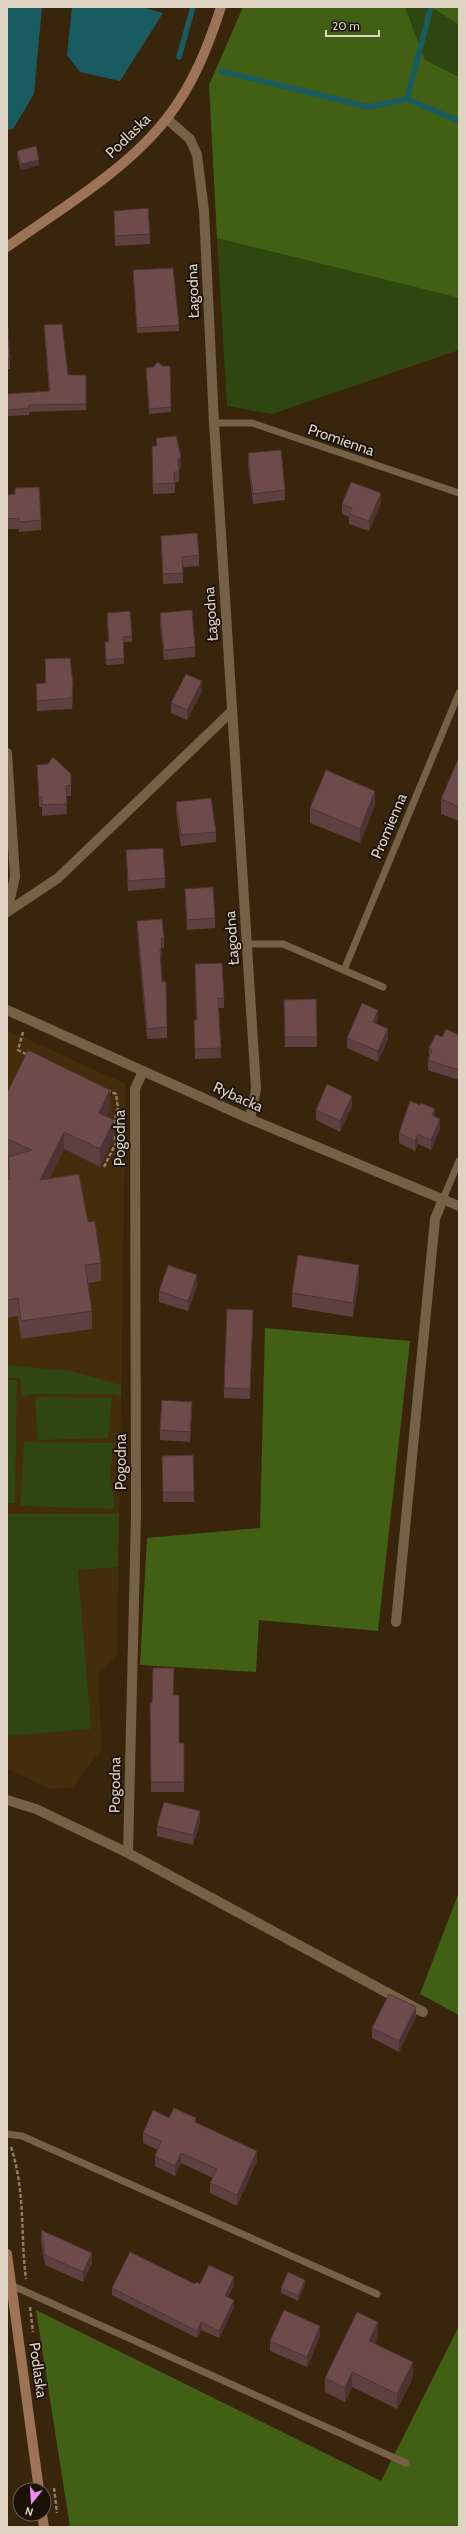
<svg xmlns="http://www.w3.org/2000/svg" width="466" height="2534" viewBox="0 0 466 2534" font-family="Cabin,sans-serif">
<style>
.built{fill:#442d0b}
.green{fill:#2f4610}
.forest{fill:#416013}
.water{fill:#185b61}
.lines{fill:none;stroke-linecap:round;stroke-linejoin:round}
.stream{stroke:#185b61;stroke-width:5.5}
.path{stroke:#8d7d69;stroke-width:2.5;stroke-dasharray:4 2;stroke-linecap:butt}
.lane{stroke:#766146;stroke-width:7}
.street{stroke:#766146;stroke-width:10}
.secondary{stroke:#9d7356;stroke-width:10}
.wall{fill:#5f4040}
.shaded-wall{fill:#4d3434}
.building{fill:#6e4b4a;stroke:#4d3434}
.labels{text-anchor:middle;stroke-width:3.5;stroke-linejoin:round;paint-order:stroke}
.street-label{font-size:15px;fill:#ded2c3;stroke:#191006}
</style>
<rect width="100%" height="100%" fill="#38250b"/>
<path class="built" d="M7,1030L126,1084L117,1655L98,1673L102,1749L72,1788L51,1789L7,1769Z"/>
<path class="green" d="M405,7H431L459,25V77L425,60Z
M217,238L459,298V350L272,414L227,406Z
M7,1365L71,1371L121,1385V1396L114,1394H33L22,1397L20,1378H7Z
M7,1380H17L15,1503H7Z
M35,1397L112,1398L108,1438L38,1440Z
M24,1442L115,1443L110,1472L115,1509L20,1506Z
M7,1514H119L118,1567L78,1570L91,1729L7,1736Z"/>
<path class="forest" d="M243,7H405L425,60L459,77V298L217,238L209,85Z
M431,7H459V25Z
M265,1328L410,1341L378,1631L259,1620L256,1672L140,1665L147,1538L260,1528Z
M459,1892V2015L420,1994Z
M36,2310L381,2481L459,2326V2527H70Z"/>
<path class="water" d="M7,7H42L34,94L13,129L7,130Z
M72,7H142L163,13L120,81L80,72L67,55Z"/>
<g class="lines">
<path class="stream" d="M179,57L193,7
M221,71L369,107L407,99L459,121
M407,99L431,7"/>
<path class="path" d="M23,1032L18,1050L26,1054
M107,1090L116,1094L118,1108L113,1126
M104,1167L116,1143L113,1134
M7,1175H8
M11,2147C26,2194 20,2233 26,2279
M30,2307L33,2332
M54,2488L57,2513"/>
<path class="lane" d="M214,423H252L459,493
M247,944H283L383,987
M344,970L459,693
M443,1199L459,1161
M7,2134L22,2136L377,2294
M11,2285L406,2463"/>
<path class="street" d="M167,119L190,139L197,155L204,211L214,423L256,1089L250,1119
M7,753L15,877L7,912
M7,912L58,878L232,711
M7,1010L250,1119L459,1206
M396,1622L435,1219L443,1199
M7,1800L36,1809L128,1853L423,2012
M128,1853L136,1516L135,1089L143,1071"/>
<path class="secondary" d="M7,247C60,209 127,170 167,118C193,85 208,47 221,7
M7,2254L39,2490
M42,2514L44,2527"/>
</g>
<path class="wall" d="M17,151L39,165L21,170L17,156Z
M114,211L150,234V244L115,246Z
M133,270L179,325V331L137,333Z
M44,325L68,375H86V410L29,412V415L7,416V394L49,391Z
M7,327L10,359V369H7Z
M170,366L171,412L149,414L146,368Z
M156,438L181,467L179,470V482H175V493L153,494L152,446H156Z
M248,453L285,490V500L253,504L248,464Z
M7,495L41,520V530L19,532V529H7Z
M381,503L369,531L349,524V517L342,514V504Z
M161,536L199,555V566L183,567V583L163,584L161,546Z
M107,613L132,636V642H123L124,664L106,665L105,642H108Z
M160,613L195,647V657L164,660L160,623Z
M45,659L73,693L72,709L37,711L36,684L45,683Z
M202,691L187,720L171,713V703Z
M459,757V821L441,814V799Z
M37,765L71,785V796H66L67,814L42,816V807H39Z
M176,802L216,832V842L181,846L176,812Z
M375,805L360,843L310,823V808Z
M126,850L165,878V888L128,891Z
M185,889L215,918V928L187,930L185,899Z
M137,921L164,938V948H162V958H160L162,982L167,1027V1038L147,1039L137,931Z
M195,964L224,998V1008H218L221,1058L195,1059L194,1020H196Z
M316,999L317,1047H285L284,1000Z
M378,1020L376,1024L388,1039L378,1062L347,1048V1038Z
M459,1035V1080L428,1070V1060L429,1056V1048L442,1037Z
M7,1093L110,1108L106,1117L114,1138L100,1167L64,1149L49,1179L88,1222L101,1263V1281L88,1283L92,1311V1329L21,1339L18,1316L7,1318V1179H8V1157H7Z
M352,1106L340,1132L316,1120V1110Z
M435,1117L440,1129L431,1150L418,1144L415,1151L399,1143V1133Z
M359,1279L353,1317L292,1307V1293Z
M197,1285L188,1311L159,1302V1291Z
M253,1320L250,1399L224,1398V1388Z
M192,1412L190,1442L160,1440V1430Z
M193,1455L194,1502H163L162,1456Z
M174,1678V1695L179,1743H184V1792H151L150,1703H152Z
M200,1821L193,1845L157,1836V1826Z
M416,2017L399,2052L372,2038V2028Z
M169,2118L196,2123L257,2161L237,2206L210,2193V2183L213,2178L181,2163L175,2176L155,2166V2156L158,2150L143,2143V2133Z
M41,2230L92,2263L83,2282L45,2265L41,2240Z
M195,2284H200L234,2285L228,2297L234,2307L219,2338L201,2330L197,2338L112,2295V2288Z
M305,2285L298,2301L281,2293V2288Z
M320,2336L307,2367L270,2351V2341Z
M378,2337L375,2344L413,2377L397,2409L352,2387L345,2402L325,2392V2378Z"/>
<path class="shaded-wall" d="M39,160V165L21,170V164Z
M181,457V467L178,470V460Z
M381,493V503L369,531V521Z
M202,681V691L187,720V710Z
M73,683V693L72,709V698Z
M375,791V805L360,843V829Z
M160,948H162V958H160Z
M378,1010V1020L373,1032V1022Z
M388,1029V1039L378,1062V1051Z
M110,1090V1108L99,1131V1113Z
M352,1096V1106L340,1132V1121Z
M435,1109V1119L432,1115Z
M440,1119V1129L431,1150V1140Z
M114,1120V1138L100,1167V1149Z
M64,1132V1149L40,1198V1180Z
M418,1134V1144L415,1151V1141Z
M359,1265V1279L353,1317V1303Z
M197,1275V1285L188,1311V1301Z
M253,1310V1320L250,1399V1389Z
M192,1402V1412L190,1442V1432Z
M200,1811V1821L193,1845V1835Z
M416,2007V2017L399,2052V2041Z
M257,2151V2161L237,2206V2195Z
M181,2153V2163L175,2176V2166Z
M92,2253V2263L83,2282V2272Z
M234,2277V2285L225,2303V2296Z
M305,2280V2285L298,2301V2296Z
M234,2300V2307L219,2338V2331Z
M201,2322V2330L197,2338V2331Z
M378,2322V2337L369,2356V2341Z
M320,2326V2336L307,2367V2357Z
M413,2362V2377L397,2409V2394Z
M352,2372V2387L345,2402V2388Z"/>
<path class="building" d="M36,146L39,160L21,164L17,151Z
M148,208L150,234L115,236L114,211Z
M173,268L179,325L137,328L133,270Z
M62,324L68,375H86V404L29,405V408L7,410V394L50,391L44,325Z
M7,327H8L10,359H7Z
M158,362L162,366H170L171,407L149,409L146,368L153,367Z
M176,436L181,457L178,460L179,472H174L175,483L153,484L152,446H157L156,438Z
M281,450L285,490L253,494L248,453Z
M351,482L381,493L369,521L349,514L352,508L342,504Z
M39,487L41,520L19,522V518L7,519V495L15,494V488Z
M197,533L199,555L182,557L183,573L163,574L161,536Z
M192,610L195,647L164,650L160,613Z
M130,611L132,636L123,637L124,658L106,660L105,642H109L107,613Z
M70,658L73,683L72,698L37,701L36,684L46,683L45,659Z
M186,674L202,681L187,710L171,703Z
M53,757L71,774V785L66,786L67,804L42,805V797H39L37,765L48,764Z
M459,757V807L441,799Z
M326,770L375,791L360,829L310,808Z
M211,798L216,832L181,835L176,802Z
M163,848L165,878L128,881L126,850Z
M213,887L215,918L187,920L185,889Z
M162,919L164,938H161L162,948H160L162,982L166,981L167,1027L147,1029L137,921Z
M222,963L224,998H218L221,1048L195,1049L194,1020H197L195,964Z
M316,999L317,1037H285L284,1000Z
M362,1003L378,1010L373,1022L388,1029L378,1051L347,1038Z
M446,1029L459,1035V1070L428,1060L432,1050L429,1048L436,1034L442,1037Z
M28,1050L110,1090L99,1113L114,1120L100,1149L64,1132L40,1180L79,1174L88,1222L95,1221L101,1263L85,1265L92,1311L21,1321L18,1298L7,1300V1179H10L8,1157L32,1150L7,1139V1093Z
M327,1084L352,1096L340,1121L316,1110Z
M410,1101L420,1105L421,1103L435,1109L432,1115L440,1119L431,1140L418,1134L415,1141L399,1133Z
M298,1255L359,1265L353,1303L292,1293Z
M168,1265L197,1275L188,1301L159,1291Z
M227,1309L253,1310L250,1389L224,1388Z
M162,1400L192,1402L190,1432L160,1430Z
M193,1455L194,1492H163L162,1456Z
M153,1668H174L173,1695H179V1743H184V1782H151L150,1703H152Z
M164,1802L200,1811L193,1835L157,1826Z
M389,1994L416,2007L399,2041L372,2028Z
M174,2108L196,2118L195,2122L257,2151L237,2195L210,2183L217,2169L181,2153L175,2166L155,2156L161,2141L143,2133L153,2110L169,2118Z
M41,2230L92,2253L83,2272L45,2255Z
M130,2252L195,2284L196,2282L200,2284L209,2265L234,2277L225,2296L234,2300L219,2331L201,2322L197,2331L112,2288Z
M288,2272L305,2280L298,2296L281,2288Z
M284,2310L320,2326L307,2357L270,2341Z
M357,2312L378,2322L369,2341L413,2362L397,2394L352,2372L345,2388L325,2378Z"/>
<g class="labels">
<g class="street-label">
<text transform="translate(128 136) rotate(-44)" y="5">Podlaska</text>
<text transform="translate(193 291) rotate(-92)" y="5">Łagodna</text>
<text transform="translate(341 440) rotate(19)" y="5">Promienna</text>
<text transform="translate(211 614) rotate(-94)" y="5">Łagodna</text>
<text transform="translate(389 826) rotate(-67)" y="5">Promienna</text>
<text transform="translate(232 938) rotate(-94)" y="5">Łagodna</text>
<text transform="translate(238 1097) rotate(24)" y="5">Rybacka</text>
<text transform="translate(120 1138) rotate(-90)" y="5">Pogodna</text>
<text transform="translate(121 1462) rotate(-90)" y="5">Pogodna</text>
<text transform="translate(115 1785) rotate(-89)" y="5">Pogodna</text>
<text transform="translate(38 2370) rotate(82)" y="5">Podlaska</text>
</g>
</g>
<rect width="466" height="2534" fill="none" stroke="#ded2c3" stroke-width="16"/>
<g transform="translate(32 2502) rotate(197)"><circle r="19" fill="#191006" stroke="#685e52"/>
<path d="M0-3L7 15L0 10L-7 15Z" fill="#f08bf5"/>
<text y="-6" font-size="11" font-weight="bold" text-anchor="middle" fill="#ded2c3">N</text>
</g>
<path d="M326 30v6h53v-6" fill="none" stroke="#ded2c3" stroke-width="2"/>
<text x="332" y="30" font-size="12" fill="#ded2c3" stroke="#191006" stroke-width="3" paint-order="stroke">20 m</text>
</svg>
